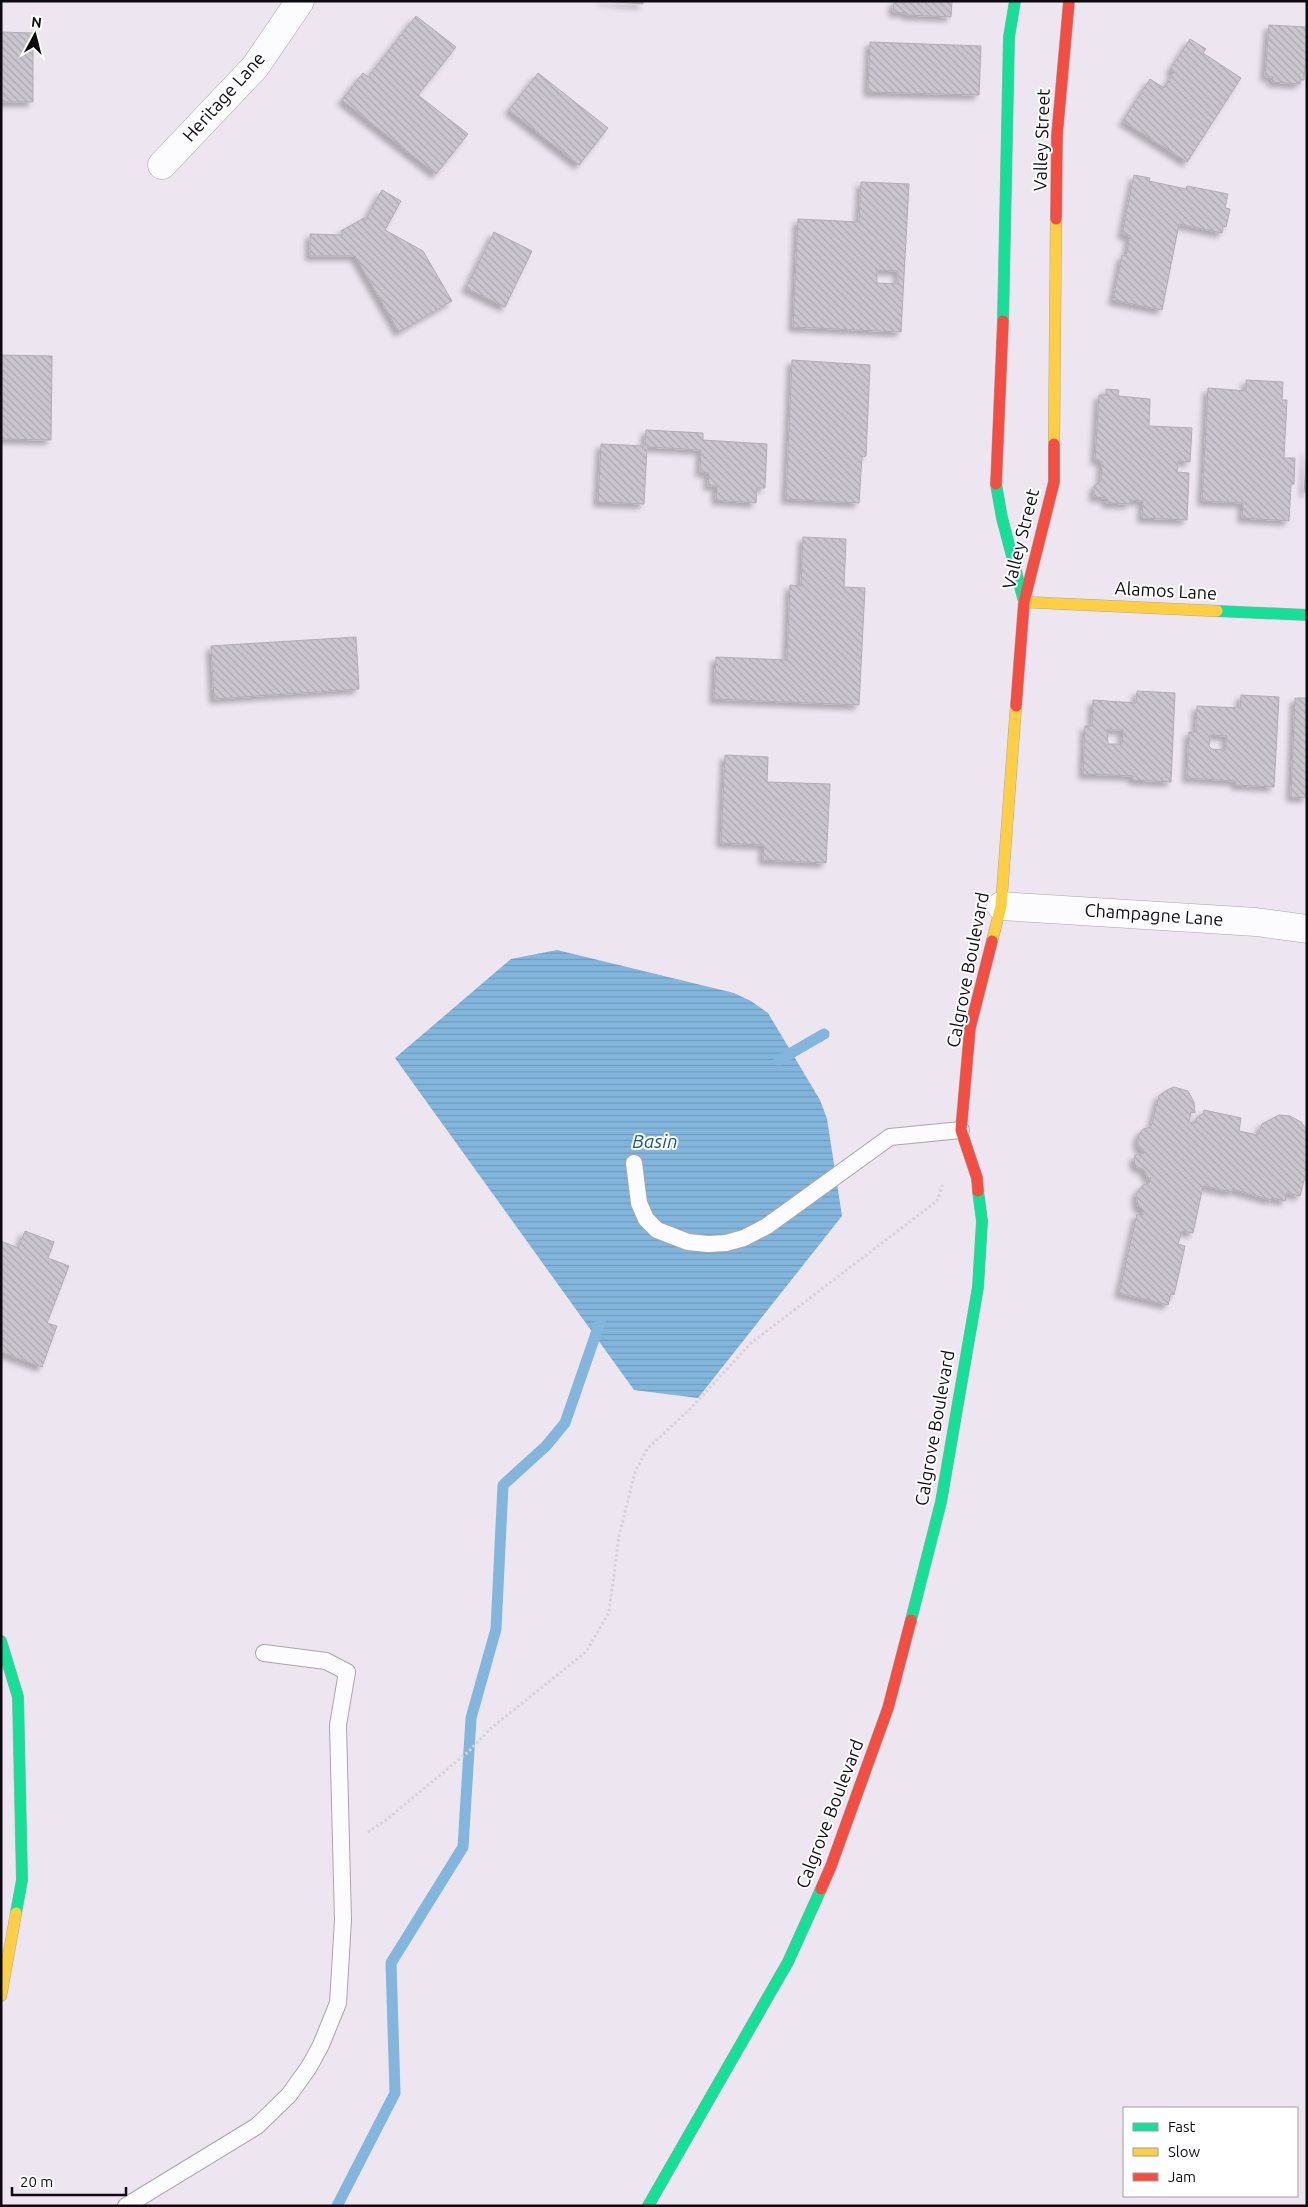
<svg xmlns="http://www.w3.org/2000/svg" width="1308" height="2207" viewBox="0 0 1308 2207" font-family="Ubuntu,sans-serif">
<style>
.water{fill:url(#water-rules)}
.lines{fill:none;stroke-linecap:round;stroke-linejoin:round}
.stream{stroke:#83b6dd;stroke-width:11}
.building{fill:url(#building-back-hatch);stroke:#b2adb5;fill-rule:evenodd;filter:url(#shadow)}
.lane-casing{stroke:#aaa5ad;stroke-width:18}
.street-casing{stroke:#aaa5ad;stroke-width:29}
.fast-casing{stroke:#aaa5ad;stroke-width:12}
.slow-casing{stroke:#aaa5ad;stroke-width:12}
.jam-casing{stroke:#aaa5ad;stroke-width:12}
.path{stroke:#d5d3d7;stroke-width:3;stroke-dasharray:2.5 2.5;stroke-linecap:butt}
.lane{stroke:#fcfbfd;stroke-width:16}
.street{stroke:#fcfbfd;stroke-width:28}
.fast{stroke:#16e098;stroke-width:11}
.slow{stroke:#ffcf43;stroke-width:11}
.jam{stroke:#f24e42;stroke-width:11}
.labels{text-anchor:middle;stroke-width:4;stroke-linejoin:round;paint-order:stroke}
.street-label{font-size:18px;fill:#0e0a11;stroke:#fff}
.water-label{font-size:19px;font-style:italic;fill:#1b5477;stroke:#fff}
</style>
<defs>
<pattern id="water-rules" width="6" height="5" patternUnits="userSpaceOnUse" patternTransform="scale(1.25)"><rect width="6" height="5" fill="#83b6dd"/><path d="M0 2.5h6" fill="none" stroke="#709bbd"/></pattern>
<pattern id="building-back-hatch" width="6" height="6" patternUnits="userSpaceOnUse" patternTransform="scale(1.25)"><rect width="6" height="6" fill="#cac5ce"/><path d="M-1 5l2 2M0 0l6 6M5-1l2 2" fill="none" stroke="#aca8b0"/></pattern>
<filter id="shadow"><feDropShadow dx="-4.5" dy="4.5" stdDeviation="2.5" flood-color="#0004"/></filter>
</defs>
<rect width="100%" height="100%" fill="#ede6f1"/>
<path class="water" d="M557,950L734,993L751,1001L768,1013L820,1100L827,1119L842,1216L698,1398L634,1390L395,1058L511,959Z"/>
<g class="lines">
<path class="stream" d="M779,1060L824,1034
M337,2206L395,2093L391,1963L463,1847L471,1718L496,1629L503,1485L546,1446L565,1423L600,1322"/>
</g>
<path class="building" d="M602,1H643V4Z
M894,1H952L951,17L907,15V13L893,12Z
M416,16L456,47L418,95L468,134L436,174L342,100L363,73L368,77Z
M1269,25L1307,27V65H1305L1304,80H1300V84L1272,82L1273,77H1265Z
M1,32L33,33V102H1Z
M1190,39L1206,49L1203,53L1241,78L1187,162L1123,121L1150,79L1164,88L1174,72L1170,70Z
M870,42L981,46L979,95L868,92Z
M538,73L608,128L579,165L509,110Z
M1134,175L1150,178L1149,181L1186,189L1187,186L1228,194L1225,208L1230,209L1226,227L1223,226L1222,233L1179,224L1162,310L1113,300L1122,255L1126,256L1130,236L1122,234Z
M861,182L909,184L901,332L793,327L798,219L859,222ZM877,270L898,271V284L877,283Z
M382,190L401,201L385,230L423,251L452,301L399,332L355,256H310V234L343,235L341,231L364,218L365,221Z
M494,232L532,251L505,307L466,288Z
M1,355L52,356L51,440L1,439Z
M792,360L870,365L866,456L862,457L859,503L786,499Z
M1246,380L1283,382L1282,400H1287L1284,458H1295L1294,484H1291L1289,521L1242,518L1243,503L1202,501L1208,388L1246,391Z
M1106,389L1119,390L1118,396L1150,399L1149,426L1192,428L1190,462L1178,461L1177,472L1189,473L1187,520L1142,518L1143,501L1130,500V504L1106,503L1107,498L1094,497V486L1101,481L1102,461L1095,460L1099,395H1106Z
M646,430L703,433V440L767,444L765,488H757L756,503L716,500L717,486H708L709,473L700,472L701,450L647,447L644,504L598,502L601,444L645,446Z
M1307,450V492H1304Z
M803,537L846,539L844,587L865,588L859,705L714,699L716,657L787,660L790,585L801,586Z
M356,637L359,689L214,699L211,646Z
M1137,691L1175,693L1171,782L1133,780V776L1083,774L1085,726H1092L1093,700L1136,703ZM1107,730H1123L1122,744H1108Z
M1241,695L1279,697L1274,787L1236,785V781L1187,778L1189,732H1196L1197,706L1240,708ZM1210,735L1227,736L1225,750L1212,749L1209,746Z
M1295,698H1307V798L1291,797Z
M725,755L768,757L767,782L830,784L826,863L763,860L764,845L721,843Z
M1174,1087L1188,1091L1194,1102L1195,1113L1191,1112L1189,1122L1195,1123L1197,1117L1203,1114L1204,1110L1241,1118L1239,1131L1258,1135L1262,1124L1279,1115L1290,1116L1301,1122L1307,1130V1180H1304L1300,1196L1287,1193L1285,1201L1272,1198L1271,1200L1232,1189V1192L1203,1186L1193,1233L1182,1231L1178,1244L1185,1246L1174,1295L1171,1294L1168,1305L1119,1293L1137,1214L1143,1215V1211L1138,1206L1136,1194L1143,1185L1149,1183L1151,1178H1148L1144,1170L1135,1166L1134,1159L1135,1155L1144,1153L1138,1145V1136L1143,1129L1151,1127L1159,1096L1167,1090Z
M25,1231L54,1242L48,1258L69,1266L47,1323L57,1326L42,1367L1,1352V1241L18,1248Z"/>
<g class="lines">
<defs>
<path id="lane" d="M634,1163L639,1203L646,1219L657,1230L688,1242L708,1244L726,1243L744,1238L767,1226L890,1137L961,1130
M126,2206L257,2126L289,2095L309,2067L321,2045L338,2003L343,1920L338,1725L347,1672L326,1661L264,1653"/>
<path id="street" d="M162,165L255,67L300,1
M1001,906L1256,922L1307,929"/>
<path id="fast" d="M1003,321L1009,37L1015,1
M996,484L1002,518L1023,598
M1217,611L1307,615
M911,1620L941,1502L978,1287L982,1221L978,1191
M1,1641L18,1697L22,1880L16,1913
M648,2206L788,1962L821,1889"/>
<path id="slow" d="M1054,444L1056,219
M1024,602L1217,611
M992,941L1001,906L1016,706
M1,1996L16,1913"/>
<path id="jam" d="M1056,219L1057,135L1069,1
M996,484L1003,321
M1016,706L1024,602L1054,482V444
M978,1191L977,1178L961,1130L970,1028L992,941
M821,1889L831,1866L888,1708L911,1620"/>
</defs>
<use href="#lane" class="lane-casing"/>
<use href="#street" class="street-casing"/>
<use href="#fast" class="fast-casing"/>
<use href="#slow" class="slow-casing"/>
<use href="#jam" class="jam-casing"/>
<path class="path" d="M368,1832L386,1820L469,1751L490,1729L586,1652L609,1612L619,1536L635,1472L647,1449L691,1408L751,1343L937,1201L943,1183"/>
<use href="#lane" class="lane"/>
<use href="#street" class="street"/>
<use href="#fast" class="fast"/>
<use href="#slow" class="slow"/>
<use href="#jam" class="jam"/>
</g>
<g class="labels">
<g class="street-label">
<text transform="translate(224 97) rotate(-48)" y="6">Heritage Lane</text>
<text transform="translate(1042 140) rotate(-88)" y="6">Valley Street</text>
<text transform="translate(1021 539) rotate(-76)" y="6">Valley Street</text>
<text transform="translate(1166 591) rotate(3)" y="6">Alamos Lane</text>
<text transform="translate(1154 915) rotate(4)" y="6">Champagne Lane</text>
<text transform="translate(968 970) rotate(-79)" y="6">Calgrove Boulevard</text>
<text transform="translate(935 1428) rotate(-80)" y="6">Calgrove Boulevard</text>
<text transform="translate(830 1814) rotate(-69)" y="6">Calgrove Boulevard</text>
</g>
<g class="water-label">
<text x="655" y="1148">Basin</text>
</g>
</g>
<rect width="1308" height="2207" fill="none" stroke="#0e0a11" stroke-width="5"/>
<rect x="1123" y="2107" width="175" height="90" fill="#ffffff" stroke="#9f9da0"/>
<rect x="1133" y="2123" width="25" height="8" fill="#16e098" stroke="#9f9da0"/>
<text x="1168" y="2132" font-size="15" fill="#0e0a11">Fast</text>
<rect x="1133" y="2148" width="25" height="8" fill="#ffcf43" stroke="#9f9da0"/>
<text x="1168" y="2157" font-size="15" fill="#0e0a11">Slow</text>
<rect x="1133" y="2173" width="25" height="8" fill="#f24e42" stroke="#9f9da0"/>
<text x="1168" y="2182" font-size="15" fill="#0e0a11">Jam</text>
<g transform="translate(35 35) rotate(7)" stroke="#ffffff" stroke-width="4" paint-order="stroke">
<path d="M0-4L9 19L0 12L-9 19Z" fill="#0e0a11"/>
<text y="-8" font-size="14" font-weight="bold" text-anchor="middle" fill="#0e0a11">N</text>
</g>
<path d="M12 2187v8h114v-8" fill="none" stroke="#0e0a11" stroke-width="2.5"/>
<text x="20" y="2187" font-size="15" fill="#0e0a11" stroke="#ffffff" stroke-width="4" paint-order="stroke">20 m</text>
</svg>
